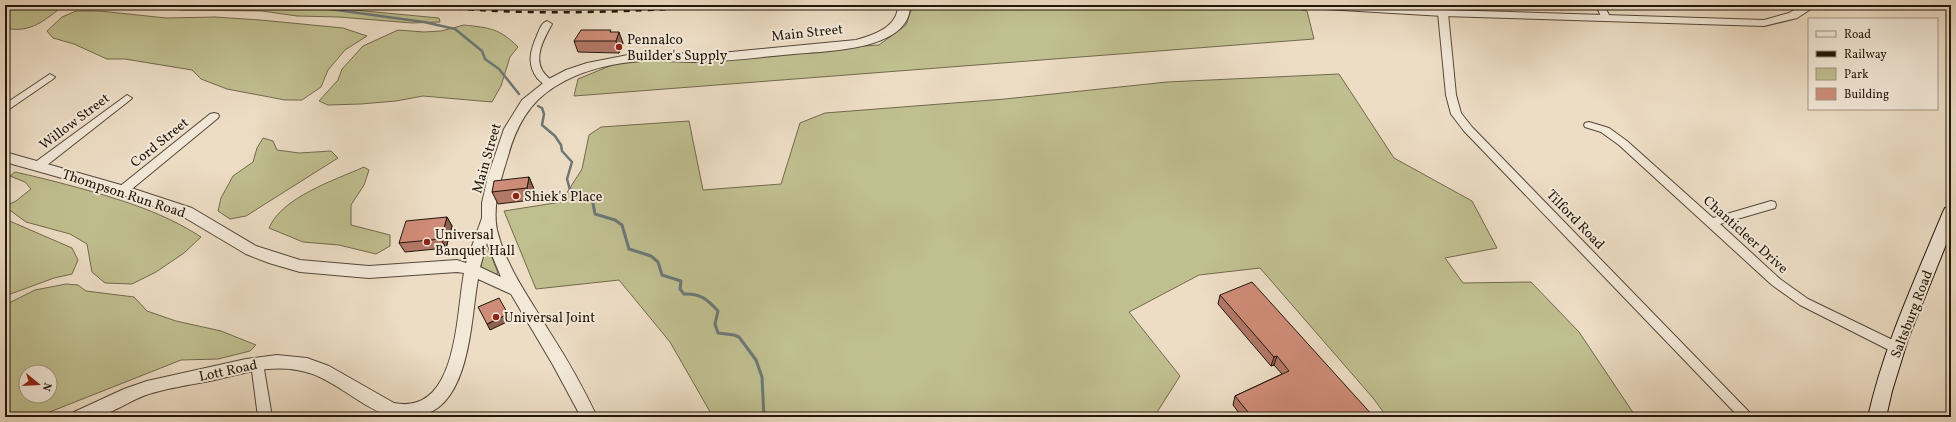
<svg xmlns="http://www.w3.org/2000/svg" width="1956" height="422" viewBox="0 0 1956 422" font-family="Vollkorn,serif">
<style>
.green{fill:#c0bf90;stroke:#716a4d;fill-rule:evenodd}
.lines{fill:none;stroke-linecap:round;stroke-linejoin:round}
.stream-far1{stroke:#6c7877;stroke-width:2.5}
.stream{stroke:#6c7877;stroke-width:3}
.minor-casing{stroke:#554839;stroke-width:2}
.tertiary-casing{stroke:#554839;stroke-width:2}
.secondary-casing{stroke:#22160a;stroke-width:2}
.minor{fill:#f3e9d9;fill-rule:evenodd}
.tertiary{fill:#f3e9d9;fill-rule:evenodd}
.secondary{fill:#f3e9d9;fill-rule:evenodd}
.rail{stroke:#22160a;stroke-width:2.5;stroke-dasharray:6 6;stroke-linecap:butt}
.wall{fill:#b27867;stroke:#22160a}
.shaded-wall{fill:#916254;stroke:#22160a}
.building{fill:#cf8c78;stroke:#22160a}
.poi-dot{fill:#8f2418;stroke:#f3e9d9;stroke-width:1.5}
.labels{text-anchor:middle;stroke-width:4;stroke-linejoin:round;paint-order:stroke}
.street-label{font-size:14px;fill:#22160a;stroke:#f3e9d9}
.poi-label{font-size:14px;fill:#22160a;stroke:#f3e9d9;text-anchor:start}
</style>
<rect width="100%" height="100%" fill="#edddc5"/>
<filter id="stains"><feTurbulence type="fractalNoise" baseFrequency=".005" numOctaves="4"/><feColorMatrix values="0 0 0 0 .2 0 0 0 0 .09 0 0 0 0 .02 0 0 0 .5 -.17"/></filter>
<radialGradient id="worn" r=".72"><stop offset=".6" stop-color="#630" stop-opacity="0"/><stop offset="1" stop-color="#630" stop-opacity=".3"/></radialGradient>
<path class="green" d="M5,5H65C45,19 32,34 5,28Z
M105,5H261L343,9L439,18L440,22L412,23L339,17L297,16L262,11L182,10Z
M913,5H1280L1307,11L1314,39L574,96L578,79L617,63L879,45L906,25Z
M76,11H100L166,18L215,17L260,20L343,28L367,36L345,50L328,70L321,87L302,100H285L227,89L201,79L192,70L125,59H107L74,44L53,38L47,31L62,17Z
M464,25C490,28 499,28 518,47L510,57L501,86L492,102L423,96L396,101L361,104L328,105L319,101L338,80L342,69L363,46L398,30L424,32L441,31Z
M1339,74L1394,158L1472,201L1497,248L1445,258L1463,283L1531,282L1579,332L1636,417H1387L1373,398L1260,268L1199,275L1129,312L1180,376L1154,417H713L670,342L619,280L536,289L504,211L561,202L582,169L589,135L601,127L689,121L703,190L781,184L800,123L825,113L1005,99L1167,82Z
M263,138L273,141L277,150L299,153L331,151L338,158L246,216L230,219L218,211L221,198L233,176L253,162L257,148Z
M364,167L369,170L364,185L351,205V225L390,235V246L376,254L339,245L303,242L269,228C282,197 335,180 364,167Z
M15,172C38,177 61,183 83,189C125,201 164,213 201,237L184,253L156,272L132,284L105,283L92,272L87,244L70,234L26,222L11,211L5,210V206L16,201L31,189L25,182L10,176Z
M5,219L72,248L78,260L72,274L54,278L5,296Z
M485,245H487L498,273L495,275L481,267Z
M66,284L78,285L86,291L134,297L147,311L176,321L221,331L256,345L250,351L218,359L181,360L37,417H5V305L35,290ZM26,372H50V396H26Z"/>
<g class="lines">
<path class="stream-far1" d="M300,5L424,22L455,29L482,51L485,59L499,69L519,94
M538,106L542,108L544,114L542,125L555,136L561,145L562,151L572,162L567,179L570,190L574,191"/>
<path class="stream" d="M571,190L592,198L595,214L615,220L622,225L629,249L651,256L658,262L662,275L681,281L680,289L684,294C700,293 707,299 718,311L715,324L718,333L734,335L739,337L756,360L762,377L764,417"/>
<defs>
<path id="minor" d="M1596,5H1604L1610,17L1608,19H1602Z
M1443,10L1448,13L1456,95L1461,113L1472,127L1754,417H1739L1464,131L1451,114L1446,95L1438,13Z
M547,21L552,24C545,37 534,55 542,70C545,76 551,79 555,84L550,87C545,86 541,82 537,78C526,63 531,49 538,33C540,28 542,23 547,21Z
M50,74L55,77L53,79L5,112V104Z
M127,95L132,98L130,100L42,169H34L33,166L34,163Z
M214,113L218,114L219,116L218,118L127,193H119L118,190L119,187L210,114Z
M1589,122L1609,128L1627,141L1713,218L1771,201L1775,202L1776,205L1775,208L1720,224L1780,279L1808,299L1901,344L1903,348L1901,352L1897,353L1893,352L1800,305L1772,285L1619,145L1601,132L1585,127L1584,125L1585,123Z
M257,358L261,359L263,363L272,417H258L251,363L253,359Z
M424,407L429,409L432,417H418V413L419,409Z"/>
<path id="tertiary" d="M898,5H910C911,51 825,51 794,54C761,57 729,61 696,62C674,62 653,59 631,62C605,65 578,72 556,86C529,102 516,127 508,156C501,179 492,205 497,230C506,267 530,299 549,331C567,359 583,387 597,417H581L553,365L511,294L478,279C470,322 471,417 409,417C393,417 380,414 366,405C330,383 313,365 267,369C248,371 229,377 210,381C189,385 167,388 146,395C131,400 109,415 96,417C88,418 80,417 72,417L74,412L124,389L147,381L246,359L277,355L307,358L329,366L394,403C458,416 456,314 464,273L457,272L369,278L300,272L269,263L246,254L182,216L119,194L5,162V152L128,187L192,208L256,246L300,260L369,266L457,260L466,263L482,218V203L488,176L504,129L522,100L547,80L566,70L587,63L633,54L721,53L856,40C874,35 898,27 898,5ZM487,243L501,277L480,267Z
M1302,5H1366L1443,10L1764,20L1789,13L1803,5H1817L1797,18L1764,26L1443,16L1308,8Z"/>
<path id="secondary" d="M1951,206V232L1908,339L1892,391L1886,417H1868C1884,345 1915,280 1943,212L1945,208Z"/>
</defs>
<use href="#minor" class="minor-casing"/>
<use href="#tertiary" class="tertiary-casing"/>
<use href="#secondary" class="secondary-casing"/>
<use href="#minor" class="minor"/>
<use href="#tertiary" class="tertiary"/>
<use href="#secondary" class="secondary"/>
<path class="rail" d="M420,5C525,17 630,12 735,5
M1215,5L1225,6"/>
</g>
<path class="wall" d="M611,32L623,43L619,53L578,52L574,41Z
M529,177L534,189L532,200L498,204L492,192Z
M447,217L452,226L446,248L405,252L399,243Z
M1220,295L1374,417H1242L1233,405L1235,396L1282,374L1274,365L1271,366L1218,304Z"/>
<path class="shaded-wall" d="M619,32L623,43L619,53L616,41Z
M529,177L534,189L532,200L527,188Z
M447,217L452,226L446,248L441,239Z
M508,314L511,320L490,330L487,324Z
M1277,356L1274,365L1271,366L1274,357Z"/>
<path class="building" d="M581,30H611L610,32H619L616,41H574Z
M529,177L527,188L492,192L494,181Z
M447,217L441,239L399,243L406,221Z
M1252,282L1374,417H1252L1235,396L1289,371L1277,356L1274,357L1220,295Z
M499,298L508,314L487,324L478,307Z"/>
<g class="poi-dot">
<circle cx="619" cy="47" r="4"/>
<circle cx="516" cy="196" r="4"/>
<circle cx="427" cy="242" r="4"/>
<circle cx="496" cy="317" r="4"/>
</g>
<g class="labels">
<g class="street-label">
<text transform="translate(807 32) rotate(-6)" y="5">Main Street</text>
<text transform="translate(74 121) rotate(-37)" y="5">Willow Street</text>
<text transform="translate(159 142) rotate(-39)" y="5">Cord Street</text>
<text transform="translate(486 158) rotate(-74)" y="5">Main Street</text>
<text transform="translate(124 193) rotate(18)" y="5">Thompson Run Road</text>
<text transform="translate(1576 219) rotate(46)" y="5">Tilford Road</text>
<text transform="translate(1746 234) rotate(42)" y="5">Chanticleer Drive</text>
<text transform="translate(1911 314) rotate(-69)" y="5">Saltsburg Road</text>
<text transform="translate(228 370) rotate(-12)" y="5">Lott Road</text>
</g>
<g class="poi-label">
<text x="627" y="44">Pennalco<tspan x="627" dy="16">Builder's Supply</tspan></text>
<text x="524" y="201">Shiek's Place</text>
<text x="435" y="239">Universal<tspan x="435" dy="16">Banquet Hall</tspan></text>
<text x="504" y="322">Universal Joint</text>
</g>
</g>
<rect width="1956" height="422" fill="none" stroke="#edddc5" stroke-width="20"/>
<rect x="6" y="6" width="1944" height="410" fill="none" stroke="#22160a" stroke-width="2"/>
<rect x="10" y="10" width="1936" height="402" fill="none" stroke="#22160a"/>
<rect x="1808" y="18" width="130" height="92" fill="#f3e9d9" stroke="#9f9586"/>
<rect x="1816" y="31" width="20" height="6" fill="#f3e9d9" stroke="#9f9586"/>
<text x="1844" y="38" font-size="12" fill="#22160a">Road</text>
<rect x="1816" y="51" width="20" height="6" fill="#22160a" stroke="#9f9586"/>
<text x="1844" y="58" font-size="12" fill="#22160a">Railway</text>
<rect x="1816" y="68" width="20" height="12" fill="#c0bf90" stroke="#9f9586"/>
<text x="1844" y="78" font-size="12" fill="#22160a">Park</text>
<rect x="1816" y="88" width="20" height="12" fill="#cf8c78" stroke="#9f9586"/>
<text x="1844" y="98" font-size="12" fill="#22160a">Building</text>
<g transform="translate(38 384) rotate(108)"><circle r="19" fill="#f3e9d9" stroke="#9f9586"/>
<path d="M0-3L7 15L0 10L-7 15Z" fill="#8f2418"/>
<text y="-6" font-size="11" font-weight="bold" text-anchor="middle" fill="#22160a">N</text>
</g>
<rect width="100%" height="100%" filter="url(#stains)"/>
<rect width="100%" height="100%" fill="url(#worn)"/>
</svg>
